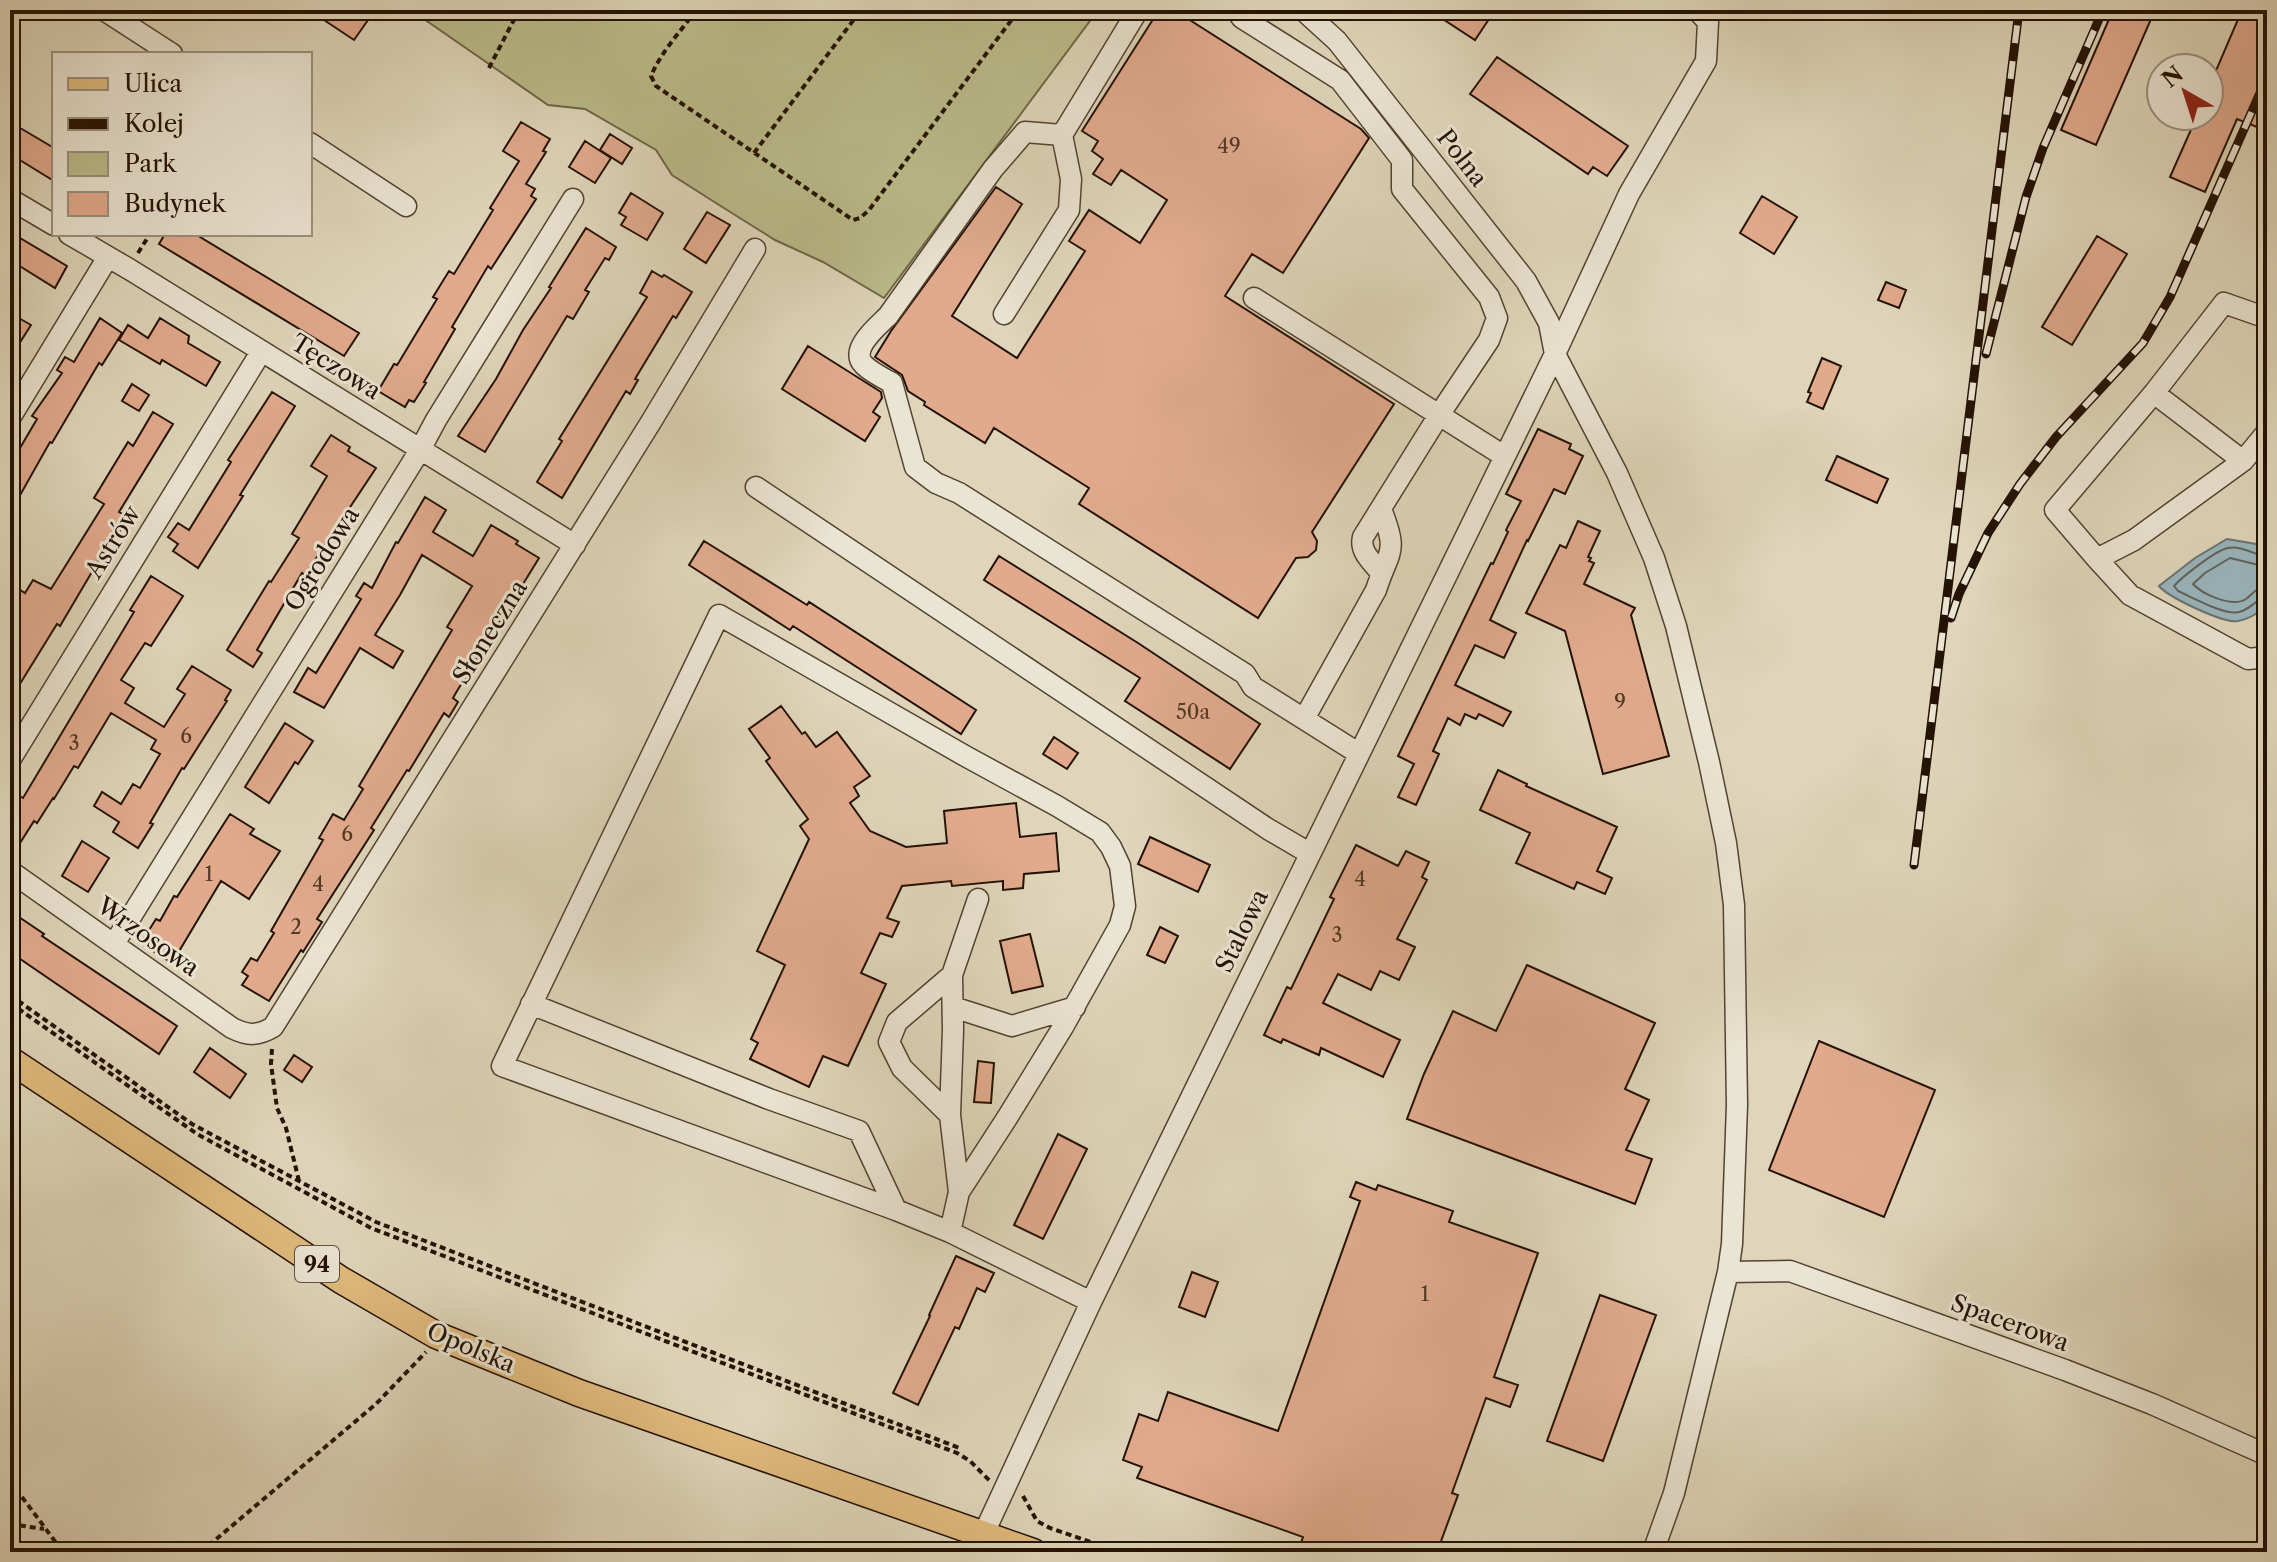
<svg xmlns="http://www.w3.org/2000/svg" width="2277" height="1562" viewBox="0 0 2277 1562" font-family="'Libre Caslon Text',serif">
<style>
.green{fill:#babb8a;stroke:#6f6646;stroke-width:2}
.water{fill:#9ab5bc;stroke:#6b7472;stroke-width:2}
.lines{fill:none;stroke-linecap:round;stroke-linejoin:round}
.shore{stroke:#5f645f;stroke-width:2}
.building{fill:#e1aa8d;stroke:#241202;stroke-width:2}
.minor-casing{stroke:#534330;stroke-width:23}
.major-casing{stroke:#241202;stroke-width:29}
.path{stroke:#241202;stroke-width:4;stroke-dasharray:6 4;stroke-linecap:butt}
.minor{stroke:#eae4d2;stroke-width:20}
.major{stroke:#e0ba7d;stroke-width:26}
.rail-casing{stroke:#241202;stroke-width:9}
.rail{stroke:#eae4d2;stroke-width:6;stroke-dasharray:18;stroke-linecap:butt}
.labels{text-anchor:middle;stroke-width:6;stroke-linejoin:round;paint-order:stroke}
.number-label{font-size:20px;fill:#533825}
.shield{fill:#eae4d2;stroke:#5f5140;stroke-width:2}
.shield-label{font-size:22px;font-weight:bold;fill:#241202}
.street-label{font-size:24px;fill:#241202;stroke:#eae4d2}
</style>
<rect width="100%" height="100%" fill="#dfd5ba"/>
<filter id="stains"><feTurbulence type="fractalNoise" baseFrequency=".0025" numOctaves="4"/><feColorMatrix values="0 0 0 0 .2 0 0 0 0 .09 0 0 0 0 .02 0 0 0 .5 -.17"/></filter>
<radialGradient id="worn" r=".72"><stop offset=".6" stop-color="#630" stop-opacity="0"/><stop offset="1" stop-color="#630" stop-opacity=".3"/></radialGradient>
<path class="green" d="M411,10H1098L884,298L823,262L775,240L727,210L672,175L656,150L585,109L548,105Z"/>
<path class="water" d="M2227,539L2256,544L2267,550C2267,563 2270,589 2267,600C2263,612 2249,619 2238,621C2224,624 2168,597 2159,586L2195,558Z"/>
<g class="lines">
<path class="shore" d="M2267,557C2255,555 2241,545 2228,548C2216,550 2182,577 2174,586L2178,591C2192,597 2225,616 2239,612C2252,609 2256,598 2267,597
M2267,567L2230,558L2205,573L2193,584C2202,594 2232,608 2246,599C2254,593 2255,588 2267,587"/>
</g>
<path class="building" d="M309,10H354L368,20L354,40Z
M1159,10H1174L1361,129L1369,138L1283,273L1252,254L1225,296L1394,404L1312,532L1317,541L1316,550L1308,557L1296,558L1258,618L1079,504L1089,488L994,428L985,443L924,405L925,402L908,391L902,375L875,357L891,331L996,187L1022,204L952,316L1017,358L1085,251L1069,241L1089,210L1140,243L1167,200L1121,170L1111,185L1093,174L1103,159L1092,151L1098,141L1082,131Z
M1429,10H1495L1475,40Z
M2113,10H2155L2096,145L2061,130Z
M2242,10H2267V131L2237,119L2205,192L2170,177L2197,116H2209V87Z
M1497,57L1628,146L1607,176L1593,167L1588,174L1470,94Z
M10,122L54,148V181L10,154Z
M521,122L550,139L543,151L546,152L526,184L535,189L531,196L536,199L491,269L488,266L452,327L455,329L424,382L426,383L414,402L409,400L405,407L378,391L394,364L397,365L399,362L437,299L433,297L449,271L454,274L493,210L490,208L519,161L503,151Z
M610,134L632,148L622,164L600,150Z
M585,141L611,158L595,183L569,167Z
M631,193L663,213L647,240L621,225L626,217L619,213Z
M1762,196L1797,217L1774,254L1740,233Z
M707,212L730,225L706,263L684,249Z
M586,228L616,247L609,260L605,258L585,290L589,292L573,319L567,316L485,452L458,436L496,379L523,330L551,288L549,287Z
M10,232L67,266L55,288L10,260Z
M165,234H195L359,333L344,356L159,244Z
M2097,236L2127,254L2072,345L2042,327Z
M652,271L662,277L664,275L692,292L676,318L673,316L635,379L638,380L630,394L626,391L562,498L537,482L562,441L559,439L647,297L640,293Z
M1886,282L1906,290L1899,308L1878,300Z
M10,313L31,325L10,358Z
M100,318L122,333L102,365L99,363L52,443L50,442L10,513V465L37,419L32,416L62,373L57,370L65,357L74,362Z
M160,318L189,336L188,343L220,362L206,386L162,360L160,364L119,340L128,325L148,338Z
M808,346L881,392L882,398L873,412L880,417L865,441L782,389Z
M1822,358L1841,366L1823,409L1807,402L1811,393L1808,392Z
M132,384L149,395L139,411L122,401Z
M272,392L295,406L240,495L243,496L198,568L173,551L178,544L168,537L178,523L189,530L231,462L228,460Z
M153,412L173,424L119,512L128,517L115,540L112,538L60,626L57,624L10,700V600L17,588L25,593L33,580L51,589L104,504L94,498L128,442L133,446Z
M1538,429L1571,444L1569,449L1583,456L1565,494L1554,489L1528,541L1527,540L1490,620L1516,633L1504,658L1475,645L1455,685L1511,712L1503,726L1479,714L1476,719L1465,714L1460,725L1448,718L1433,751L1439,754L1416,805L1398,797L1414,764L1398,756L1491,563L1493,564L1508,532L1506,530L1521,501L1506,494Z
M331,435L350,447L348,451L376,468L305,575L302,573L257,650L262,653L253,667L227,650L269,581L271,582L299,538L292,534L327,476L311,466Z
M1837,456L1888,479L1877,503L1826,480Z
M425,497L446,510L433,532L473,556L491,525L518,541L516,544L539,558L457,691L453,698L458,702L449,717L444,713L409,771L407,770L371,828L374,830L317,919L322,922L303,952L301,950L269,1001L242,985L248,976L242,972L251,958L257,961L274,933L271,931L323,840L319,838L333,814L344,820L363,789L359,786L452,630L447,627L472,586L422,555L400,595L375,635L403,651L393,668L360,648L324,708L294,692L308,668L316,673L361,599L356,596L364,583L372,588L396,542L398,543Z
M1578,521L1600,531L1588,557L1591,558L1589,561L1594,563L1584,584L1635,608L1631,615L1669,756L1603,774L1565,631L1526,613L1560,545L1566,548Z
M704,541L807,605L809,602L976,710L961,734L793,626L790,630L689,565Z
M999,556L1138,643L1260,724L1230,769L1125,701L1140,678L984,580Z
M151,576L183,596L151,646L145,643L121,680L134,688L125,703L164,727L185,694L177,689L192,666L231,690L225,700L227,701L184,769L182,768L150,823L153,824L138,848L113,832L119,822L94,806L102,792L121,804L133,784L140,788L160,754L151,749L156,740L111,713L78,768L74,766L54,799L53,798L37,823L34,821L20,843L10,836V803L16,794L23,798L134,612L130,610Z
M781,706L802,734L805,732L816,747L837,732L870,776L854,787L859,796L850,803L870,831L906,847L947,843L944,811L1016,803L1020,837L1056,833L1059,871L1024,874L1023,888L1003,890V881L952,886L951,881L902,886L887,918L899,922L892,937L880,933L861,973L886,984L848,1066L823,1056L809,1087L750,1059L758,1043L751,1039L785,965L757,951L809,839L800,826L808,819L766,761L770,758L749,729Z
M285,723L313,741L298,764L295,762L269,803L245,787Z
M1054,737L1078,753L1067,769L1043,754Z
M1498,770L1527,784L1526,786L1617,827L1597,871L1612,878L1605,894L1577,882L1574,889L1516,863L1530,833L1480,810Z
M230,814L254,829L250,834L280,851L249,899L221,881L172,963L145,946L148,941L144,938L156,919L160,921L174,896L177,897Z
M1150,837L1210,865L1198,892L1138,864Z
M82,841L109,858L88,892L62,876Z
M1356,845L1398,866L1406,851L1429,862L1422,877L1427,880L1397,939L1415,947L1399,980L1380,971L1371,990L1338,974L1323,1003L1400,1040L1383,1077L1321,1048L1319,1055L1283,1039L1281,1043L1264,1035L1287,987L1291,989L1334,899L1330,897Z
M10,911L44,934L42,936L177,1026L159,1054L10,952Z
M1160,927L1178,936L1165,963L1147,955Z
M1030,934L1043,986L1012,993L1000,941Z
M1527,965L1655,1023L1625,1089L1649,1100L1626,1150L1652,1159L1635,1204L1407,1119L1424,1074L1453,1011L1496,1031Z
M1819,1041L1935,1090L1884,1217L1769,1170Z
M210,1048L246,1074L230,1098L194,1072Z
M294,1055L312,1067L302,1082L284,1070Z
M978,1061L994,1063L991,1103L974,1102Z
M1058,1134L1087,1149L1043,1239L1014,1225Z
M1356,1182L1376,1190L1378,1185L1453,1211L1449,1222L1538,1253L1494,1377L1518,1385L1510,1407L1486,1398L1452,1493L1458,1495L1437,1552H1298L1303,1537L1137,1478L1142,1467L1123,1460L1139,1414L1158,1421L1168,1392L1278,1431L1360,1201L1350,1197Z
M956,1256L994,1273L985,1292L977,1288L959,1329L955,1327L918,1405L893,1393L930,1316L929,1315Z
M1192,1272L1218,1282L1205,1317L1179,1307Z
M1600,1295L1656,1315L1603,1461L1547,1441Z"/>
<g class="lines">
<defs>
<path id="minor" d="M104,10L172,54
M1236,10L1242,18L1340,80L1402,160V189L1489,297L1497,318L1489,340L1439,415L1363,537C1359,552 1373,562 1381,573
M1303,10L1337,41L1526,281L1549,323L1555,354L1617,473L1654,558L1676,626L1709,762L1726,843L1734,905L1737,1105L1732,1244L1728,1272L1674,1493L1653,1552
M1062,135L1025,132L993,169L888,316C878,326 848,350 864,365C871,372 883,378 892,383L915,467L936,483L959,493L1245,674L1253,687L1304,719L1376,590C1389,549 1399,554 1381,509
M310,143L406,206
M10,199L54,225
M69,234L129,269L575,545
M1254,298L1504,456
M1004,314L1069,210L1071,179L1062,135L1138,10
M2267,318L2224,303L2154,393L2055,510L2097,559L2134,540L2243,461L2267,432
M2154,393L2243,461
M10,418L108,257
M756,487L1268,829L1309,853
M2097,559L2130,595L2248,659L2267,657
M1304,719L1358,753
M10,760L261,352
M10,871L232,1028C248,1036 258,1036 273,1027L651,422L755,249
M114,944L420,450L436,420L573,199
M531,1004L769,1099L859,1131L896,1210
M953,1007L1012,1026L1075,1007
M950,1115L902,1068L889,1042L897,1022L952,975
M959,1192L950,1115L953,1030L952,975L978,899
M950,1232L959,1192L1007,1118L1063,1027L1120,925L1125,906L1120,866L1111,847L1100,832L1057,806L967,757L719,615L502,1066L896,1210L950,1232L1091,1302
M1728,1272L1790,1271L2065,1370L2152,1404L2267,1455
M984,1533L1091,1302L1555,354L1629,194L1706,61L1708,22L1697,10"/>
<path id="major" d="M10,1060L341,1280L436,1335L579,1393L1033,1552"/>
</defs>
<use href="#minor" class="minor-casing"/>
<use href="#major" class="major-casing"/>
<path class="path" d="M696,10C681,31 661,52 651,76L656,86L853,220L860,218L869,210L1019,10
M489,68L519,10
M754,153L861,10
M138,253L150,234
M10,995L192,1124L376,1222L962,1449
M10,1003L197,1134L371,1228L957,1453L970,1461L990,1481
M272,1049L271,1064L277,1108L286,1128L299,1181
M10,1481L63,1552
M1023,1496L1037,1521L1050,1528L1120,1552
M10,1524L44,1529
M201,1552L376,1404L426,1352
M934,1552L944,1542"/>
<use href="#minor" class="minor"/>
<use href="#major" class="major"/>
<defs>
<path id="rail" d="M1986,354L2026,197L2043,148L2103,10
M1951,618L1959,594L1988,533L2020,484L2056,437L2143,343L2170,297L2267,77
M1914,865L2019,10"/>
</defs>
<use href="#rail" class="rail-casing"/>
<use href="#rail" class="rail"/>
</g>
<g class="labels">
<g class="number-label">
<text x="1229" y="153">49</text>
<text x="1620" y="709">9</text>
<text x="1193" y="719">50a</text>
<text x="186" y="743">6</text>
<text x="74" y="750">3</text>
<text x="347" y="841">6</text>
<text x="209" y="881">1</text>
<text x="1360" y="886">4</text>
<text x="318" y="891">4</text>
<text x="296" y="934">2</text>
<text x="1337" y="942">3</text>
<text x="1425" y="1301">1</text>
</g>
<rect class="shield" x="295" y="1246" width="44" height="36" rx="6"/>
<g class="shield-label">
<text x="317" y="1272">94</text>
</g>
<g class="street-label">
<text transform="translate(1462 158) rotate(52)" y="8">Polna</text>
<text transform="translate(336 367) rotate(32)" y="8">Tęczowa</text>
<text transform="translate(113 542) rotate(-58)" y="8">Astrów</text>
<text transform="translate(322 559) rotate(-58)" y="8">Ogrodowa</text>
<text transform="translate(490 632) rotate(-58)" y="8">Słoneczna</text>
<text transform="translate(1242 931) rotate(-64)" y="8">Stalowa</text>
<text transform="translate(148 937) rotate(35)" y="8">Wrzosowa</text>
<text transform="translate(2010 1323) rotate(20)" y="8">Spacerowa</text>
<text transform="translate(471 1348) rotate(23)" y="8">Opolska</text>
</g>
</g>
<rect width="2277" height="1562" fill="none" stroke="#dfd5ba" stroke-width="40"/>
<rect x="12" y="12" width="2253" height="1538" fill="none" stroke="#241202" stroke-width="4"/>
<rect x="20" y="20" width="2237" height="1522" fill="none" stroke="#241202" stroke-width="2"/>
<rect x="52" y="52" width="260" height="184" fill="#eae4d2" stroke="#9b907f" stroke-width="2"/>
<rect x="68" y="78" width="40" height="12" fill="#e0ba7d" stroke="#9b907f" stroke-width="2"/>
<text x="124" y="92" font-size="24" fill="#241202">Ulica</text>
<rect x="68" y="118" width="40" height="12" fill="#241202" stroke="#9b907f" stroke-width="2"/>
<text x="124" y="132" font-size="24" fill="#241202">Kolej</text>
<rect x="68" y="152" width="40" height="24" fill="#babb8a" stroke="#9b907f" stroke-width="2"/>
<text x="124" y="172" font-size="24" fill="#241202">Park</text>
<rect x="68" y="192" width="40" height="24" fill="#e1aa8d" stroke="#9b907f" stroke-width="2"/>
<text x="124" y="212" font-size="24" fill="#241202">Budynek</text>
<g transform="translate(2185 92) rotate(321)"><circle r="38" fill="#eae4d2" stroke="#9b907f" stroke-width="2"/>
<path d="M0-6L14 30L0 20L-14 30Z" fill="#8f2418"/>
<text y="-12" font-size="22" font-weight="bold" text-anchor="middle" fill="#241202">N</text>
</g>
<rect width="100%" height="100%" filter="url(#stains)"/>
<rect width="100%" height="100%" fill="url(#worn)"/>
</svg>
